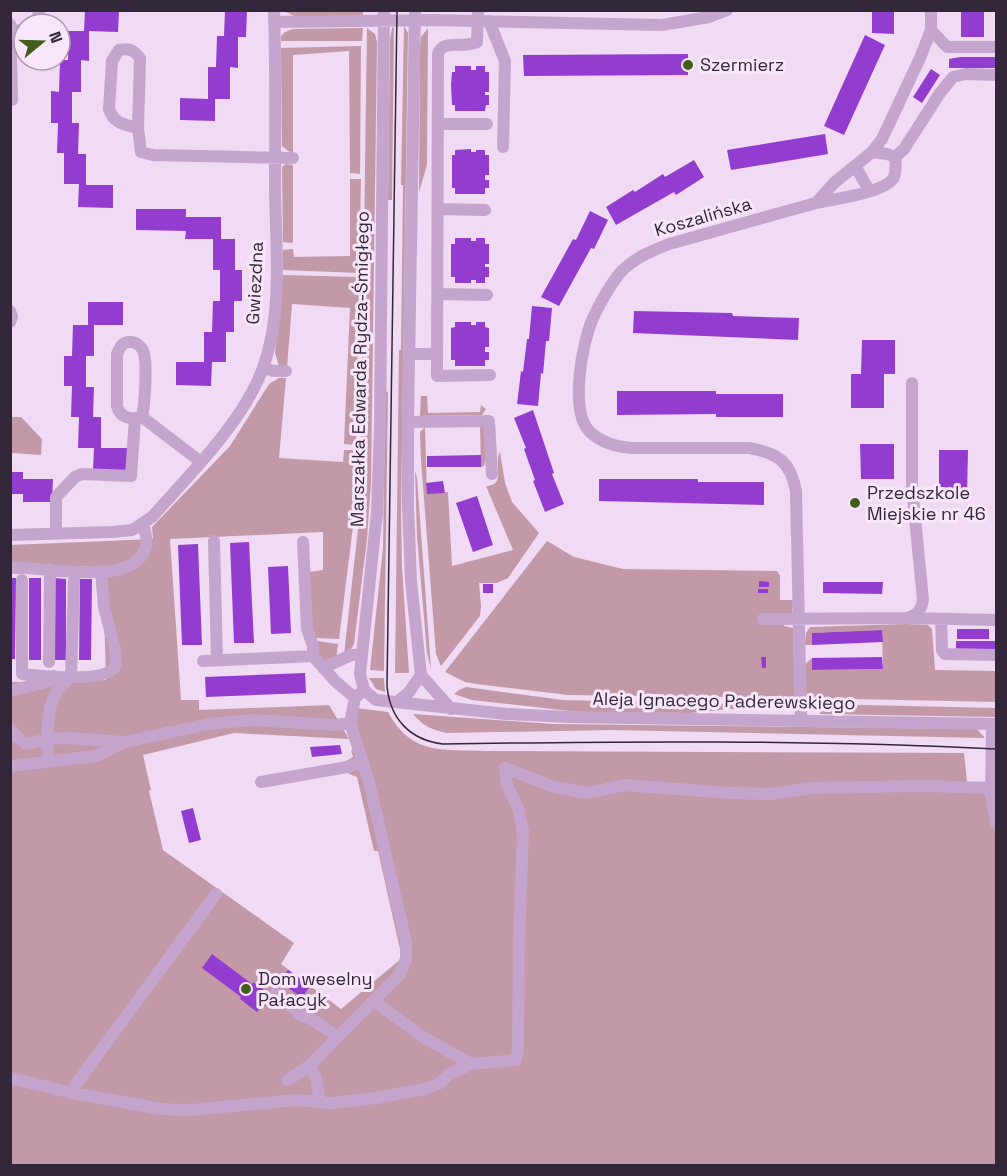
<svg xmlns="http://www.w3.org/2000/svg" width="1007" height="1176" viewBox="0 0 1007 1176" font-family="'Space Grotesk',sans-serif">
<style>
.green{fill:#c499a7}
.building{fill:#923dcf}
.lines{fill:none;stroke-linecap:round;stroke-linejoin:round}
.minor{stroke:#c5a5cd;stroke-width:12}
.tram{stroke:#322738;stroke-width:1.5}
.poi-dot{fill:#415d19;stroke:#f8e7fb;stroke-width:2}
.labels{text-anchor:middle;stroke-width:6;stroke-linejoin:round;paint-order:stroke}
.poi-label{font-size:18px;fill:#322738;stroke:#f8e7fb;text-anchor:start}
.street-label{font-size:18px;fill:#322738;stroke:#f8e7fb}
</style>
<rect width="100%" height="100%" fill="#f0daf4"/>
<path class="green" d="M284,11H363V16H294Z
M404,26L408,33L401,513L402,567L409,673H395L399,350H401L403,185H401Z
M394,27L392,200H388L390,40L392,28Z
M363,28L362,41H281V36L285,32L293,29Z
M367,28L375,34L377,42L371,482L367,539L354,644L350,651L344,655L360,511Z
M428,28L427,165L419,192L420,48L421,37Z
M361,46L360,174L350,173L349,51L293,55V153L288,151L282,146L281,48Z
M286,164L293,165V243L283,242L282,167Z
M350,179H361L359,273L283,270V250L293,249L294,257L350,256Z
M283,275L359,277L356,445L344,444L350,308L292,304L287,368L279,366L275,353Z
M279,378H286L279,458L343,462L344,450H356L354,518L339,639L316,638L312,628L309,572L323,570V532L170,539L181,700H199V710L329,705L349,739L234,733L143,755L151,790L149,791L163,850L294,943L281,964L341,1009L402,958L378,851H374L357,777L349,774L346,761L353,757L351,750H363L356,722V708L388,712C412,756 443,749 486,751L964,753L968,791L996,793V1165H11V682L106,680L103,567L11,565L10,545L153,539L152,527L230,446L269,384Z
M385,391L388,392L384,671L370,670L383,548Z
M421,396H427L428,413L480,412L481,405L486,409L482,415L420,416Z
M10,417H21L42,439L41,455L11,453Z
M480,426L485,428L487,456L484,466L481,467Z
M425,427L427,493L448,492L452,566L513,550L486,486C507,485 493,464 500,452L505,483L512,502L539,533L508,578L497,583H479L481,606L480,616L441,666L436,654L421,460L420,432Z
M415,471L417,478L431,669L427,653L417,536Z
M547,541L574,557L623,569L777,571L780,576V600H793L792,616L783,623L784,626L793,628L795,698L568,695L476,684L465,682L445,672Z
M906,624L928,625L932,629L935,670L996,671V702L805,698V664L812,658L813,670L883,669L882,630L812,633V645H805L806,633L810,627Z
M317,641L338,644L336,660L324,662L319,654Z
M369,678H384L385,692L376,689Z
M466,687L563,700L768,705V709H728L692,713L579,712L472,700L454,694L459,690Z
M821,704L996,708V717L820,714Z
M413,714L553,724L977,729L985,738L613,730L447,733C432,730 423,726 413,714Z"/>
<path class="building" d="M85,10H119L118,32L89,31V61L81,60V92H72V123H79L78,154H86V185H113V208L78,207L79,184H64V153H57L58,123H51V91L59,92L60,60H68V31H84Z
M225,10H247L246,37H238V68L230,67V99H215V121L180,120V98L208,99V67H216L217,36H224Z
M872,10H894V34L872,33Z
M961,10H984V37H961Z
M865,35L885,45L844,135L824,126Z
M688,54V75L524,76L523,55Z
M960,57H996V68H949V59Z
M455,66H471V70H476V66H485V72H489V92H485V95H489V105H486L485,111H455V105H452L451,85L452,72H455Z
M931,69L940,75L922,103L913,97Z
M825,134L828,154L731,170L727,150Z
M471,149V152H476V150H485V155H489V175H485V180H489V188H485V194H455V188H452V155H455V150Z
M694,160L704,177L676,195L674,192L616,225L606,207L633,190L635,192L663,174L665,177Z
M136,209H186V217H221V239H235V270H242V301H234V332H226V362H212L211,386L176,385V362H204V332H212L213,301H220V270H213V239H185L186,231L136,230Z
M590,211L608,220L594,249L591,248L559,306L541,297L573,239L576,240Z
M455,238H471V241H476V238H485V244H489V264H485V267H489V277H485V283H476V280H471V283H455V277H451V244H455Z
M88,302H123V325H94V356H86V387H94L93,417H101V448H129L128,470H93L94,448H78L79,417H71L72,386H64V356H72L73,325H88Z
M532,306L552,308L549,341H546L543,374L541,373L538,406L517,404L521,371L523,372L527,339H529Z
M634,311L732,313L733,316L799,318L798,340L633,333Z
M455,322H471V325H476V322H485V327L489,328V347H485V352H489V360H485V366H455V360H451V328L455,327Z
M862,340H895V374H884V408H851V374H861Z
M617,391H716V394H783V417H716V414L617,415Z
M533,410L554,473L552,474L564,504L545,512L533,481L535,480L524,449L526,448L514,418Z
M860,444H894V479H861Z
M939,450H968L967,496H939Z
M481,455V467H427V456Z
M10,472H23V479H53L52,502H23V494H10Z
M599,479H698V482H764V505L599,501Z
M443,481L445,493L427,494L426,483Z
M477,496L493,545L473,552L456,503Z
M249,542L254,643H234L230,543Z
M198,544L202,645H182L178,545Z
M288,566L291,633L271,634L268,567Z
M10,578H16L15,659H10Z
M29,578H41V660H29Z
M54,578L66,579V660H54Z
M80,579H92L91,660H79Z
M759,581L769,582V587H759Z
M823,582H883L882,594L823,593Z
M483,584H493V593H483Z
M758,589H768V593H758Z
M957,629H989V639H957Z
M882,630L883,642L812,645V633Z
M956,641H996V650H956Z
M761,657H766V668H762Z
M882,657L883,669L812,670V658Z
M305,673L306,693L206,697L205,677Z
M340,745L342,754L312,757L310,747Z
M193,808L201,840L189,843L181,811Z
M212,954L252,984L253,982L270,994L257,1012L240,999L241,997L202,968Z
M288,970L310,986L302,998L280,982Z"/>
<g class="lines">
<path class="minor" d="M384,10L380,426L377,512L360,674L364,690L376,700L507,714L570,717L996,724
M415,10L408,422V506L411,581L421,675L451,709
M478,10L477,42C465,49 443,38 438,54L437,376L490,375
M489,21L505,61L503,147
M274,22L433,20L662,25L709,17L727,10
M10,24L12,100
M37,24L39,10
M931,30L947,47H996
M11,31L24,30
M438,124H487
M138,128C125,125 113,123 109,109L112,61L119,50C129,48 134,50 140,58L138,128L141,152L153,155L293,158
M895,157L904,149L940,93L953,77L966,74L996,75
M855,166L869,190
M816,203C834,199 886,193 894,177C896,171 896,164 895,157L887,154L872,152
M438,209L485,210
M438,294L487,295
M10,311L12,317L10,322
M410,354H437
M263,367L273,371H286
M142,417C130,420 120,418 117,406V354C120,347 122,342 130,342C137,342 142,347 144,353C147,365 145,405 142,417L201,462
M408,422L489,421L492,474
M56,533V497L75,477L82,474L131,476L135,418
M10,535L112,532L132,530L152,517C190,474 243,422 263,368C283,313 276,249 275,192C275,132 276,71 274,10
M214,541L217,660
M303,542L307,629L313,646V656L335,681L355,698
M10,568C43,565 133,590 146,547C148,540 145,531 143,524
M22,580V674C42,676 107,684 116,665L115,650L104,607L101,572
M908,618L996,620
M763,619L907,618C917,615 921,611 923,600L912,487V383
M941,619L942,650L945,654L996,655
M203,661L313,656
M49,662L50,569
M323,668L351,655H362
M10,691L50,681L53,676
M397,702L409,692L421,675
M801,720L796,491C790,461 778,453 749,448H632C617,447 602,443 590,432C569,411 582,343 593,318C600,303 609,287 619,274C632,259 651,251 669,244L816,203L834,183L872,152L882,139L920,58L931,30V10
M992,724L991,794L996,823
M10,728L16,736L26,744L48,739L68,738L125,742L209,724L253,720L336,725L350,723
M48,761C48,741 45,706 58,690C62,685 67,681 71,676L74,580
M10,766L96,756L123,743
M261,782L347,767L363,762
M276,993L302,1016L310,1018L338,1037
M374,1001L423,1037L471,1064
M309,1066L316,1078L320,1101
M10,1078L73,1093L161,1109L190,1110L296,1100L331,1103L377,1098L428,1088L440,1083L449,1074L471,1064L516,1060L518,1049L519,941L523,831L518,808L507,785L505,768L554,787L587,793L625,785L729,793L770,794L812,788L922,786L991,788
M288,1080L309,1066L400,974L406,959V942L368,778L350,723L355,698L364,690
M73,1093L76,1084L216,894"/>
<path class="tram" d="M397,10L387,686C390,719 410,740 443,744C627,741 812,740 996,749"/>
</g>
<g class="poi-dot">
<circle cx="688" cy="65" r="6"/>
<circle cx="855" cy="503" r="6"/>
<circle cx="246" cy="989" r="6"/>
</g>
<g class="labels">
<g class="poi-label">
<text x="700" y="71">Szermierz</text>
<text x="867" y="499">Przedszkole<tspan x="867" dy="21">Miejskie nr 46</tspan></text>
<text x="258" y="985">Dom weselny<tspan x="258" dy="21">Pałacyk</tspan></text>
</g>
<g class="street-label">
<text transform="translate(703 217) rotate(-16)" y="6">Koszalińska</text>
<text transform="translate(255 283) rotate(-87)" y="6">Gwiezdna</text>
<text transform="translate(360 369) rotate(-89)" y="6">Marszałka Edwarda Rydza-Śmigłego</text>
<text transform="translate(724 701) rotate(1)" y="6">Aleja Ignacego Paderewskiego</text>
</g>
</g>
<rect width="1007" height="1176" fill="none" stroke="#322738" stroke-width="24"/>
<g transform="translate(42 42) rotate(71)"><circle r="28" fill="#f8e7fb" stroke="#a99aad" stroke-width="1.5"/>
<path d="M0-4.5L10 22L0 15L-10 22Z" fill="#415d19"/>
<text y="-9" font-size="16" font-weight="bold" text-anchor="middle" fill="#322738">N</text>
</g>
</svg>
